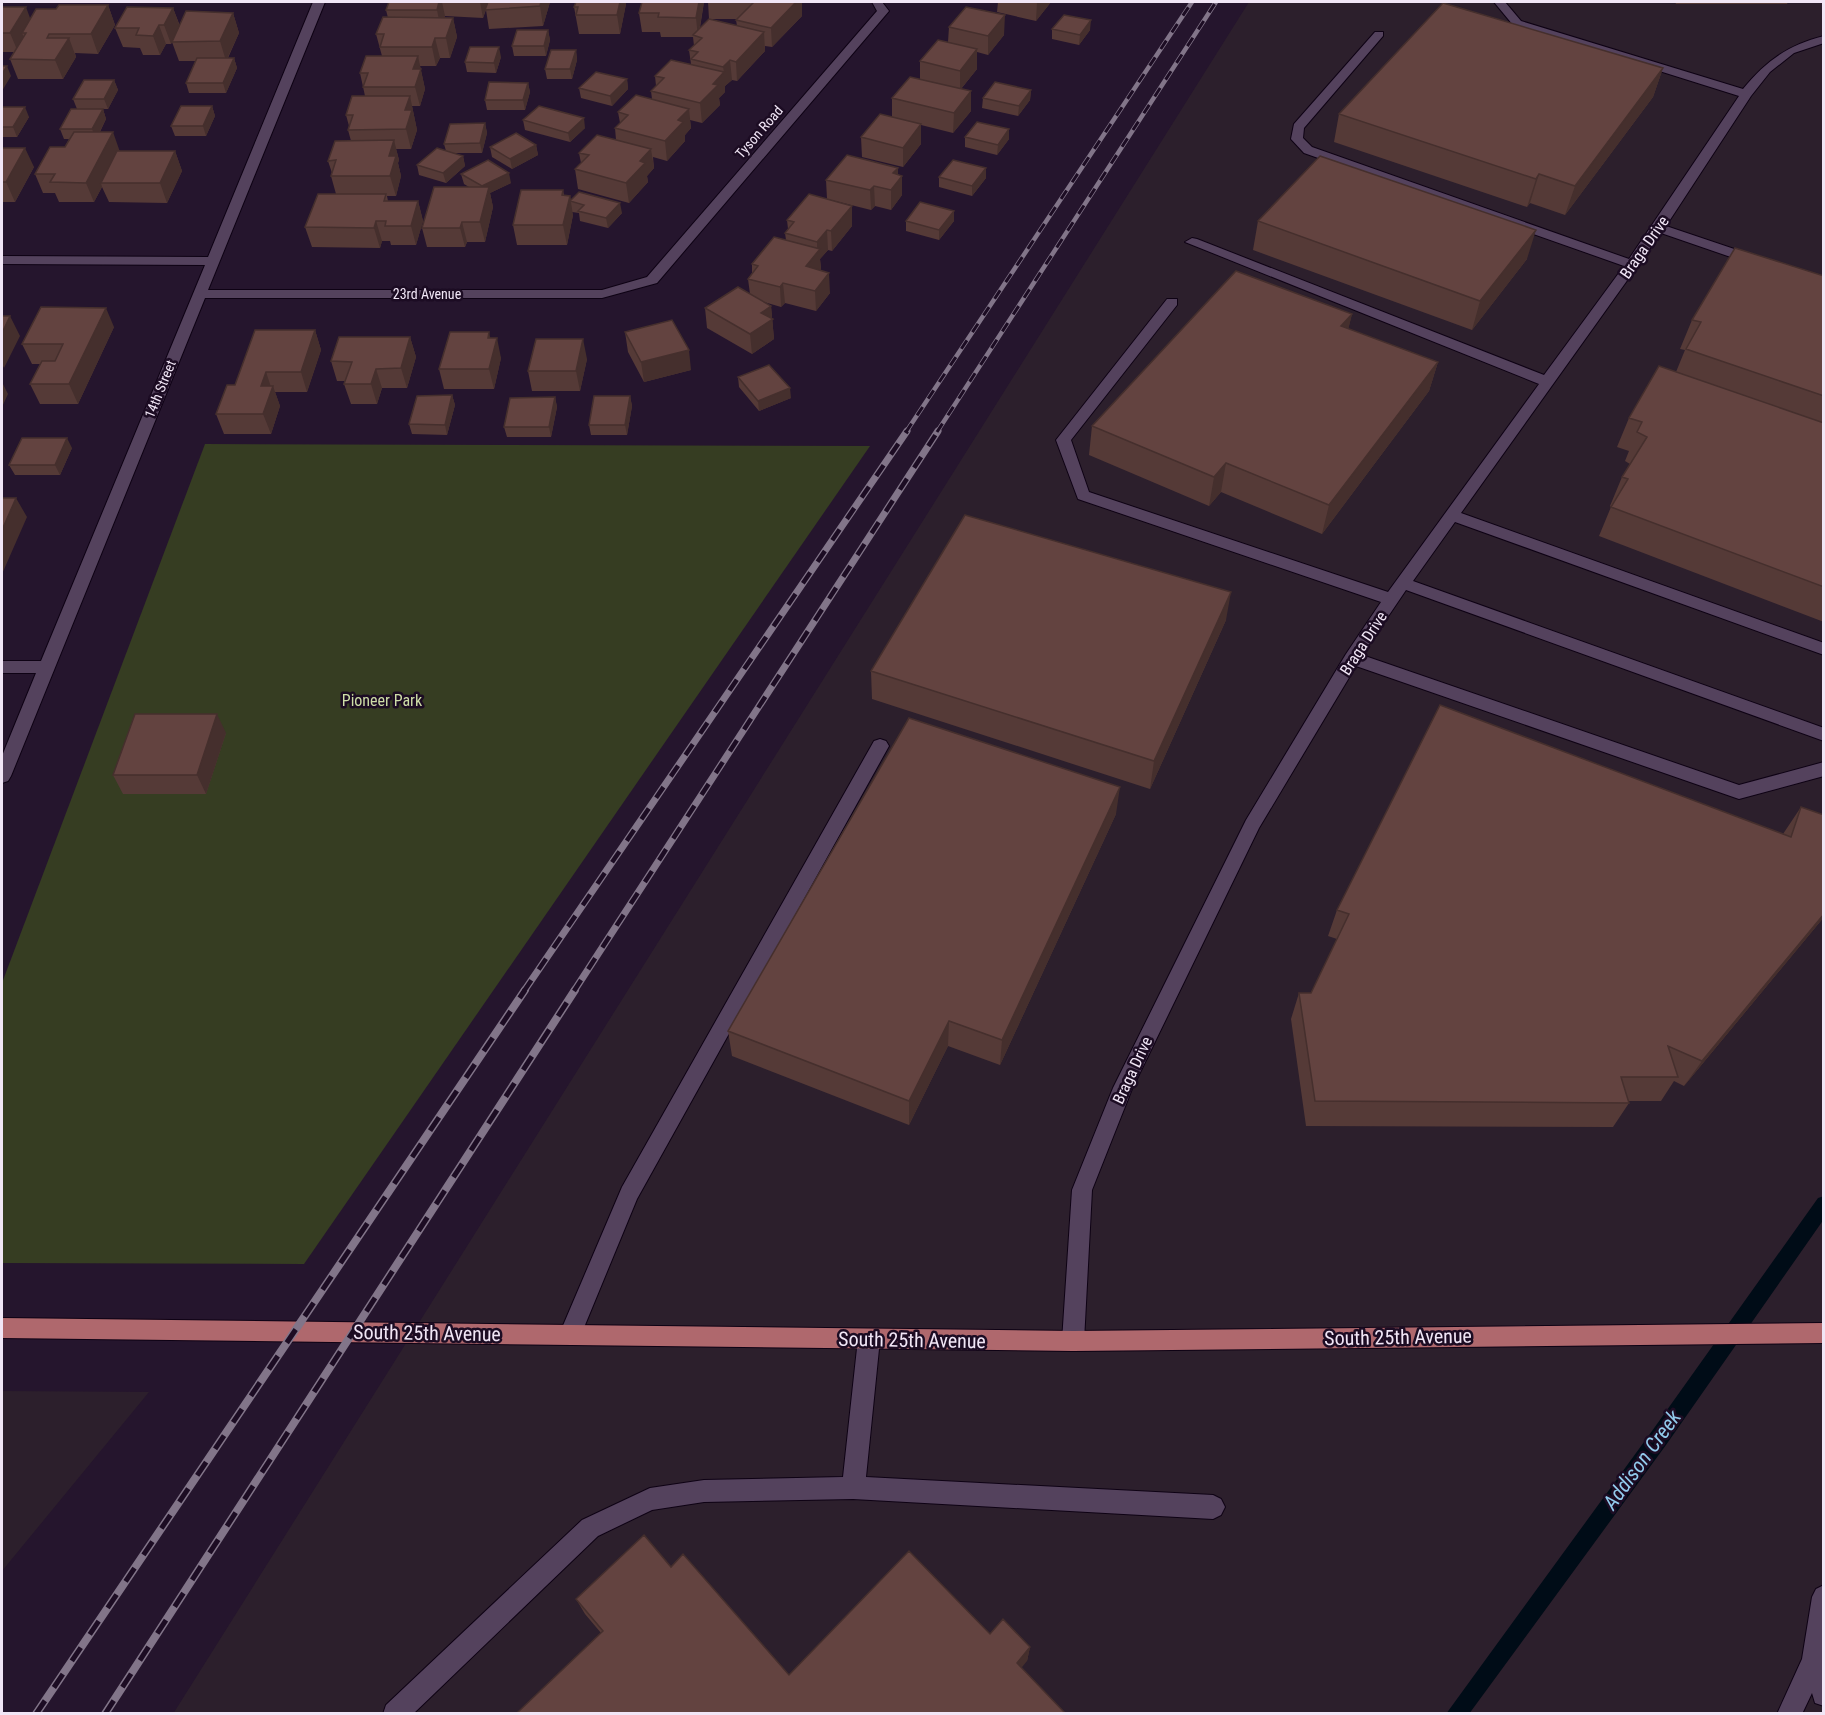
<svg xmlns="http://www.w3.org/2000/svg" width="1825" height="1715" viewBox="0 0 1825 1715" font-family="'Roboto Condensed',sans-serif">
<style>
.industrial{fill:#2c1f2c}
.green{fill:#363d22}
.lines{fill:none;stroke-linecap:round;stroke-linejoin:round}
.stream{fill:#000c17;fill-rule:evenodd}
.minor-casing{stroke:#0e0214;stroke-width:2}
.major-casing{stroke:#0e0214;stroke-width:2}
.minor{fill:#54425d;fill-rule:evenodd}
.major{fill:#af686d;fill-rule:evenodd}
.rail-far2-casing{stroke:#827589;stroke-width:4.5}
.rail-far1-casing{stroke:#827589;stroke-width:7}
.rail-casing{stroke:#827589;stroke-width:8}
.rail-far2{stroke:#1c0c23;stroke-width:3;stroke-dasharray:10;stroke-linecap:butt}
.rail-far1{stroke:#1c0c23;stroke-width:4.5;stroke-dasharray:13;stroke-linecap:butt}
.rail{stroke:#1c0c23;stroke-width:5;stroke-dasharray:16;stroke-linecap:butt}
.wall{fill:#553a37}
.shaded-wall{fill:#452f2d}
.building{fill:#634340;stroke:#452f2d;stroke-width:1.5}
.labels{text-anchor:middle;stroke-width:5;stroke-linejoin:round;paint-order:stroke}
.far-street-label{font-size:14px;fill:#f1e6f6;stroke:#1c0c23}
.street-label{font-size:16px;fill:#f1e6f6;stroke:#1c0c23}
.park-label{font-size:16px;fill:#cedea7;stroke:#1c0c23}
.near-street-label{font-size:20px;fill:#f1e6f6;stroke:#1c0c23}
.near-water-label{font-size:21px;font-style:italic;fill:#92cbed;stroke:#1c0c23}
</style>
<rect width="100%" height="100%" fill="#25152d"/>
<path class="industrial" d="M1249,2H1823V1713L173,1714Z
M2,1391L149,1392L2,1571Z"/>
<path class="green" d="M205,444L870,446L304,1264L2,1263V983Z"/>
<g class="lines">
<path class="stream" d="M1824,1196V1219L1666,1445L1469,1714H1446L1652,1431L1818,1198Z"/>
<defs>
<path id="minor" d="M313,2H325L208,290H602L647,277L877,11L872,2H882L889,11L657,283L602,298H205L11,776L8,781L2,783V756L36,673H2V661H41L205,265L2,264V256L208,257Z
M1494,2H1505L1521,21L1743,89C1766,61 1788,45 1824,36V43L1794,53L1770,72L1751,96L1666,226L1761,258V264H1751L1661,233L1461,513L1824,643V655L1455,522L1413,581L1824,728V741L1406,590L1362,655L1739,785L1824,762V776L1739,799L1356,666L1259,828L1132,1089L1092,1190L1084,1341L1081,1348L1073,1351L1065,1348L1062,1341L1072,1190L1113,1088L1246,820L1346,654L1381,602L1078,499L1056,440L1167,299H1177V305L1071,440L1089,492L1388,592L1539,384L1185,242L1192,238L1197,239L1544,375L1624,266L1304,153L1291,139L1294,124L1375,32H1383V36L1304,128L1303,138L1312,147L1629,259L1739,96L1513,25Z
M880,739L886,741L889,746L637,1199L578,1342L570,1345L562,1342L559,1335L622,1187L874,741Z
M869,1329L877,1332L880,1339L866,1477L1213,1495L1221,1499L1225,1507L1221,1515L1213,1519L853,1499L704,1502L652,1510L598,1536L413,1714H383L386,1705L582,1520L650,1488L704,1480L843,1477L858,1339L861,1332Z
M1824,1585V1706L1815,1703L1812,1693L1802,1714H1777L1802,1659L1812,1597L1816,1589Z"/>
<path id="major" d="M2,1318L1073,1331L1824,1323V1343L1073,1351L2,1338Z"/>
</defs>
<use href="#minor" class="minor-casing"/>
<use href="#major" class="major-casing"/>
<use href="#minor" class="minor"/>
<use href="#major" class="major"/>
<defs>
<path id="rail-far2" d="M906,432L1192,2
M937,432L1216,2"/>
<path id="rail-far1" d="M524,991L907,431
M574,991L938,431"/>
<path id="rail" d="M36,1714L525,990
M105,1714L575,990"/>
</defs>
<use href="#rail-far2" class="rail-far2-casing"/>
<use href="#rail-far1" class="rail-far1-casing"/>
<use href="#rail" class="rail-casing"/>
<use href="#rail-far2" class="rail-far2"/>
<use href="#rail-far1" class="rail-far1"/>
<use href="#rail" class="rail"/>
</g>
<path class="wall" d="M389,2H550L543,26L489,29L486,10L483,18L445,16L444,18H453L457,37L450,58H440L436,66H420L425,89L420,106H412L417,130L411,149H396L399,160L398,163L401,176L396,196H387L388,201H418L423,221L416,245H391L390,241H382L380,248L312,247L305,227L336,194L331,176L332,173L328,161L351,141L348,130L349,126L346,115L365,96L360,73L382,56L376,34L388,18L386,10Z
M704,2L700,28L737,26L736,20L738,19H709L708,2H802V16L772,47L765,46V51L737,81L732,80L725,86V92L719,98L720,105L702,123L690,120L691,128L685,135V141L667,161L653,157L654,168L647,176L648,182L629,203L578,189L575,169L581,163L579,153L616,140L615,128L620,123L618,112L652,99L651,91L656,86L655,76L691,64L689,50L694,46L693,37H661L660,32H642L639,13Z
M998,2H1051L1036,21L997,12Z
M1675,2H1788L1787,4H1676Z
M626,4L620,34H579L574,7Z
M108,5L115,25L98,54L75,53L76,57L63,79H18L10,59L14,52H2V7L30,19L56,9Z
M173,8L180,26L233,13L239,33L228,58H234L237,68L226,93H189L186,83L196,61H179L172,42L171,44H166L160,55H143L140,48L123,47L115,28Z
M949,27L1004,35L988,55L977,52V69L961,89L971,91V111L953,133L921,125V144L903,167L862,157L861,137L892,117V98L920,79V61L948,42Z
M1052,29L1090,30L1079,45L1052,39Z
M548,30L550,40L546,56H514L512,46Z
M576,50L577,60L572,79H547L545,69Z
M501,57L496,73L467,72L465,62Z
M1663,68L1653,97L1565,215L1530,203L1527,207L1334,142L1339,114Z
M627,79L628,89L612,106L581,98L579,88Z
M114,80L118,90L108,109H103L106,119L100,132L120,151H175L182,171L167,203L109,202L102,187L94,202H59L55,193H43L35,174L65,147L69,139H64L60,129L77,109L73,99Z
M528,83L530,92L525,110H487L485,100Z
M1031,90L1030,100L1018,116L982,108L983,98Z
M212,106L215,116L206,136H175L171,126Z
M2,107L29,117L17,137H2Z
M523,120L585,128L570,142L525,130Z
M485,123L487,133L482,153H454L463,156L465,166L446,183L419,175L417,165L446,151L444,144Z
M1009,129V139L997,155L965,147V137Z
M536,145L538,155L512,169L492,157L490,147Z
M2,148L34,167L15,202H2Z
M898,168V175L902,176V195L891,210L875,206L871,210L827,199L826,180Z
M461,174L511,183L490,193L493,207L485,242H467L465,247H427L422,228L469,187L464,184Z
M939,177L986,178L972,196L939,187Z
M563,190L564,195L570,196L571,201L622,213L608,228L580,221L579,213L572,212L573,215L567,245H517L513,225Z
M787,220L852,226L832,251L828,250L820,259L821,269L820,270L830,293L816,311L785,303L781,307L764,302L771,306L774,339L752,354L707,328L705,308L750,294L748,279L752,273V264L786,240L785,233L788,229Z
M906,221H954L939,240L906,231Z
M1258,221L1527,259L1472,330L1253,250Z
M1824,276V622L1599,536L1611,507L1610,506L1622,477L1630,464L1625,461L1629,451L1617,447L1629,418L1676,372L1685,350L1680,349L1692,320Z
M1352,314L1348,329L1438,362L1429,391L1322,534L1221,492L1209,506L1089,455L1092,426Z
M114,327L78,404H40L30,384L40,364H32L22,344Z
M315,330L321,350L307,392H275L280,406L271,434H224L216,414L235,385Z
M625,332L691,370L644,382L628,352Z
M410,337L416,357L407,388H382L377,404H351L344,384L345,381H337L331,361Z
M490,338L501,358L494,389H444L439,369Z
M587,359L580,391H532L528,371Z
M738,377L791,398L759,411L739,387Z
M452,395L455,405L447,435L412,434L409,424Z
M630,396L632,406L627,435H591L589,425Z
M555,397L557,407L551,437H507L504,427Z
M72,448L60,475H15L9,465Z
M1226,620L1150,789L872,699L871,671Z
M226,733L206,794H123L113,775Z
M1801,807L1824,815V917L1684,1086L1674,1081L1661,1101H1628L1629,1103L1613,1127L1306,1126L1291,1019L1299,993H1311L1337,939L1328,936L1337,910L1783,834Z
M1116,814L1000,1065L948,1046L909,1125L732,1056L728,1031Z
M671,1567L789,1675L990,1634L1030,1647L1027,1661L517,1713L601,1633L585,1614L576,1599Z"/>
<path class="shaded-wall" d="M439,2H442L445,16L441,30L437,10Z
M480,2H488L483,18Z
M541,2H550L543,26L540,6Z
M620,2H626V4L620,34L617,15Z
M699,2H704L698,37L696,18Z
M796,2H802V16L772,47L771,28Z
M1037,2H1051L1036,21Z
M108,5L115,25L98,54L91,34Z
M26,7L33,26L26,33H22L25,40L18,52L10,33Z
M173,8L180,27L171,44L164,25Z
M233,13L239,33L226,61L220,41Z
M1005,15L1004,35L988,55V36Z
M453,18L457,37L450,58L446,38Z
M1091,20L1090,30L1079,45L1080,35Z
M159,25L166,44L160,55L153,36Z
M548,30L550,40L546,56L544,46Z
M764,32L765,51L737,81L736,62Z
M69,38L76,57L63,79L55,60Z
M435,38L440,58L436,66L432,47Z
M499,47L501,57L496,73L494,63Z
M977,49V69L960,90V71Z
M576,50L577,60L572,79L570,69Z
M418,56L425,89L420,106L415,87L413,69Z
M234,58L237,68L226,93L223,83Z
M730,60L732,80L725,86V92L719,98L720,105L702,123L700,103L713,84L724,72L723,67Z
M7,66L11,76L2,91V74Z
M1663,68L1653,97L1565,215L1575,186Z
M627,79L628,89L612,106L610,96Z
M114,80L118,90L108,109L104,99Z
M528,83L530,92L525,110L523,100Z
M1031,90L1030,100L1018,116L1019,106Z
M971,91V111L953,133L954,113Z
M410,96L417,130L411,149L406,129L405,110Z
M212,106L215,116L206,136L203,126Z
M25,107L29,117L17,137L13,127Z
M103,109L106,119L96,139L92,129Z
M689,109L691,128L685,135V141L667,161L665,141L678,120Z
M584,118L585,128L570,142L568,133Z
M485,123L487,133L482,153L480,143Z
M921,124V144L903,167V148Z
M1009,129V139L997,155L998,145Z
M113,132L120,152L101,183L102,187L94,202L86,183Z
M394,140L399,160L398,163L401,176L396,196L390,176L389,156Z
M536,145L538,155L512,169L510,159Z
M25,148L34,167L15,202L6,182Z
M651,149L654,168L647,176L648,182L629,203L626,183L640,161Z
M175,151L182,171L167,203L160,183Z
M463,156L465,166L446,183L443,173Z
M898,168V181L902,176V195L891,210V190L893,173Z
M986,168V178L972,196V186Z
M509,173L511,183L490,193L493,207L485,242L480,222L484,196L482,186Z
M1539,174L1530,203L1527,207L1536,179Z
M874,186L875,206L871,210L870,190Z
M570,196L573,215L567,245L563,225Z
M418,201L423,221L416,245L411,226Z
M620,203L622,213L608,228L606,218Z
M852,206V226L832,251L831,231Z
M954,211V221L939,240V230Z
M376,221L382,241L380,248L374,228Z
M462,222L467,242L465,247L460,228Z
M827,230L828,250L820,259L821,269L807,286L806,266L817,252V242Z
M1536,230L1527,259L1472,330L1480,301Z
M829,273L830,293L816,311L815,291Z
M783,283L785,303L781,307L780,287Z
M771,306L774,339L752,354L750,334L761,313Z
M106,308L114,327L78,404L69,384Z
M1352,314L1345,343L1341,326Z
M10,316L20,336L4,368L2,364V333Z
M315,330L321,350L307,392L301,372Z
M489,332L493,351L497,338L501,358L494,389L489,369L488,338Z
M410,337L416,357L407,388L401,368Z
M583,339L587,359L580,391L576,371Z
M689,350L691,370L644,382L641,362Z
M1438,362L1429,391L1322,534L1329,505Z
M376,369L382,388L377,404L371,384Z
M266,372L272,390L273,386L280,406L271,434L263,414L261,386Z
M3,384L8,394L2,407V386Z
M790,388L791,398L759,411L758,401Z
M452,395L455,405L447,435L445,425Z
M630,396L632,406L627,435L625,425Z
M555,397L557,407L551,437L549,427Z
M67,438L72,448L60,475L55,465Z
M1226,463L1221,492L1209,506L1214,477Z
M16,498L27,517L2,574V530Z
M1231,592L1226,620L1150,789L1154,761Z
M217,714L226,733L206,794L197,775Z
M1120,787L1116,814L1000,1065L1002,1040Z
M1824,914V917L1684,1086L1702,1061Z
M949,1021L948,1046L909,1125V1101Z
M1030,1647L1027,1661L1014,1677L1017,1663Z"/>
<path class="building" d="M389,2H439L437,10H386Z
M488,2H541L540,6L485,10Z
M576,2H620L617,15H576L578,7H574Z
M642,2H699L696,18L658,17L659,13H639Z
M754,2H796L771,28L736,20Z
M1443,3L1663,68L1575,186L1539,174L1536,179L1339,114Z
M59,5H108L91,34H49L47,38H69L55,60L10,59L26,33H22L36,9H56Z
M2,7H26L10,33H2Z
M127,7L173,8L164,25H159L153,36L136,35L139,28H115Z
M966,7L1005,15L988,36L949,27Z
M186,11L233,13L220,41L172,42Z
M1064,15L1091,20L1080,35L1052,29Z
M383,17L453,18L446,38H435L432,47H380L384,34H376Z
M709,19L764,32L736,62L730,60L723,67L691,59L698,52L689,50L702,38L693,35Z
M517,30H548L544,46H512Z
M938,40L977,49L960,71L920,61Z
M470,47H499L494,63L465,62Z
M551,50H576L570,69H545Z
M366,56H418L413,69H421L415,87H363L368,73H360Z
M197,58H234L223,83H186Z
M671,60L724,72L713,84L718,85L700,103L651,91L664,78L655,76Z
M2,66H7L2,74Z
M596,72L627,79L610,96L579,88Z
M910,77L971,91L954,113L892,98Z
M84,80H114L104,99H73Z
M489,82L528,83L523,100H485Z
M995,82L1031,90L1019,106L983,98Z
M636,95L689,109L678,120L683,122L665,141L615,128L628,115L618,112Z
M352,96H410L405,110H412L406,129L348,130L353,115H346Z
M181,106H212L203,126H171Z
M539,106L584,118L568,133L523,120Z
M2,107H25L13,127H2Z
M71,109H103L92,129H60Z
M880,114L921,124L903,148L861,137Z
M977,122L1009,129L998,145L965,137Z
M485,123L480,143L444,144L450,124Z
M74,132H113L86,183L50,182L55,174H35L50,147H65Z
M516,133L536,145L510,159L490,147Z
M597,135L651,149L640,161L645,163L626,183L575,169L589,155L579,153Z
M394,140L389,156H396L390,176H331L336,160L328,161L335,141Z
M2,148H25L6,182H2Z
M437,148L463,156L443,173L417,165Z
M117,151H175L160,183H101Z
M847,155L898,168L893,173L902,176L891,190L874,186L870,190L826,180Z
M1320,156L1536,230L1480,301L1258,221Z
M488,160L509,173L482,186L461,174Z
M953,160L986,168L972,186L939,177Z
M434,187H489L480,222H462L460,228H422Z
M521,190H563L562,195L570,196L563,225H513Z
M579,192L620,203L606,218L578,211L584,205L570,201Z
M318,194H386L384,201H418L411,226H385L386,221H376L374,228L305,227Z
M809,194L852,206L831,231L827,230L817,242L785,233L794,222L787,220Z
M920,202L954,211L939,230L906,221Z
M774,237L820,249L806,266L829,273L815,291L783,283L780,287L748,279L758,266L752,264Z
M1735,248L1824,276V396L1686,349L1701,322L1692,320Z
M1236,271L1352,314L1341,326L1438,362L1329,505L1226,463L1214,477L1092,426Z
M738,287L771,306L761,313L773,319L750,334L705,308Z
M41,307L106,308L69,384H30L42,361H55L63,344H22Z
M2,316H10L2,333Z
M672,320L689,350L641,362L625,332Z
M255,330H315L301,372H266L261,386H273L263,414H216L227,385H235Z
M450,332H489L488,338H497L489,369H439Z
M339,337H410L401,368L376,369L371,384H344L352,362L331,361Z
M536,339H583L576,371H528Z
M769,365L790,388L758,401L738,377Z
M1659,366L1824,423V587L1611,507L1628,479L1622,477L1647,437L1637,432L1642,422L1629,418Z
M452,395L445,425L409,424L417,396Z
M594,396H630L625,425H589Z
M555,397L549,427H504L510,398Z
M22,438H67L55,465H9Z
M2,498H16L2,530Z
M965,515L1231,592L1154,761L871,671Z
M1440,705L1791,837L1801,807L1824,815V914L1702,1061L1668,1046L1678,1077H1621L1629,1103L1315,1101L1299,993H1311L1349,914L1337,910Z
M135,714H217L197,775H113Z
M909,718L1120,787L1002,1040L949,1021L909,1101L728,1031Z
M644,1535L671,1567L683,1554L789,1675L909,1551L990,1634L1003,1619L1030,1647L1017,1663L1065,1713H517L603,1631L576,1599Z"/>
<g class="labels">
<g class="far-street-label">
<text transform="translate(759 132) rotate(-49)" y="5">Tyson Road</text>
<text x="427" y="299">23rd Avenue</text>
<text transform="translate(160 389) rotate(-68)" y="5">14th Street</text>
</g>
<g class="street-label">
<text transform="translate(1644 247) rotate(-55)" y="6">Braga Drive</text>
<text transform="translate(1363 643) rotate(-57)" y="6">Braga Drive</text>
<text transform="translate(1132 1070) rotate(-65)" y="6">Braga Drive</text>
</g>
<g class="park-label">
<text x="382" y="706">Pioneer Park</text>
</g>
<g class="near-street-label">
<text transform="translate(427 1333) rotate(1)" y="7">South 25th Avenue</text>
<text transform="translate(1398 1337) rotate(-1)" y="7">South 25th Avenue</text>
<text transform="translate(912 1340) rotate(1)" y="7">South 25th Avenue</text>
</g>
<g class="near-water-label">
<text transform="translate(1642 1460) rotate(-54)" y="7">Addison Creek</text>
</g>
</g>
<rect width="1825" height="1715" fill="none" stroke="#f1e6f6" stroke-width="6"/>
</svg>
